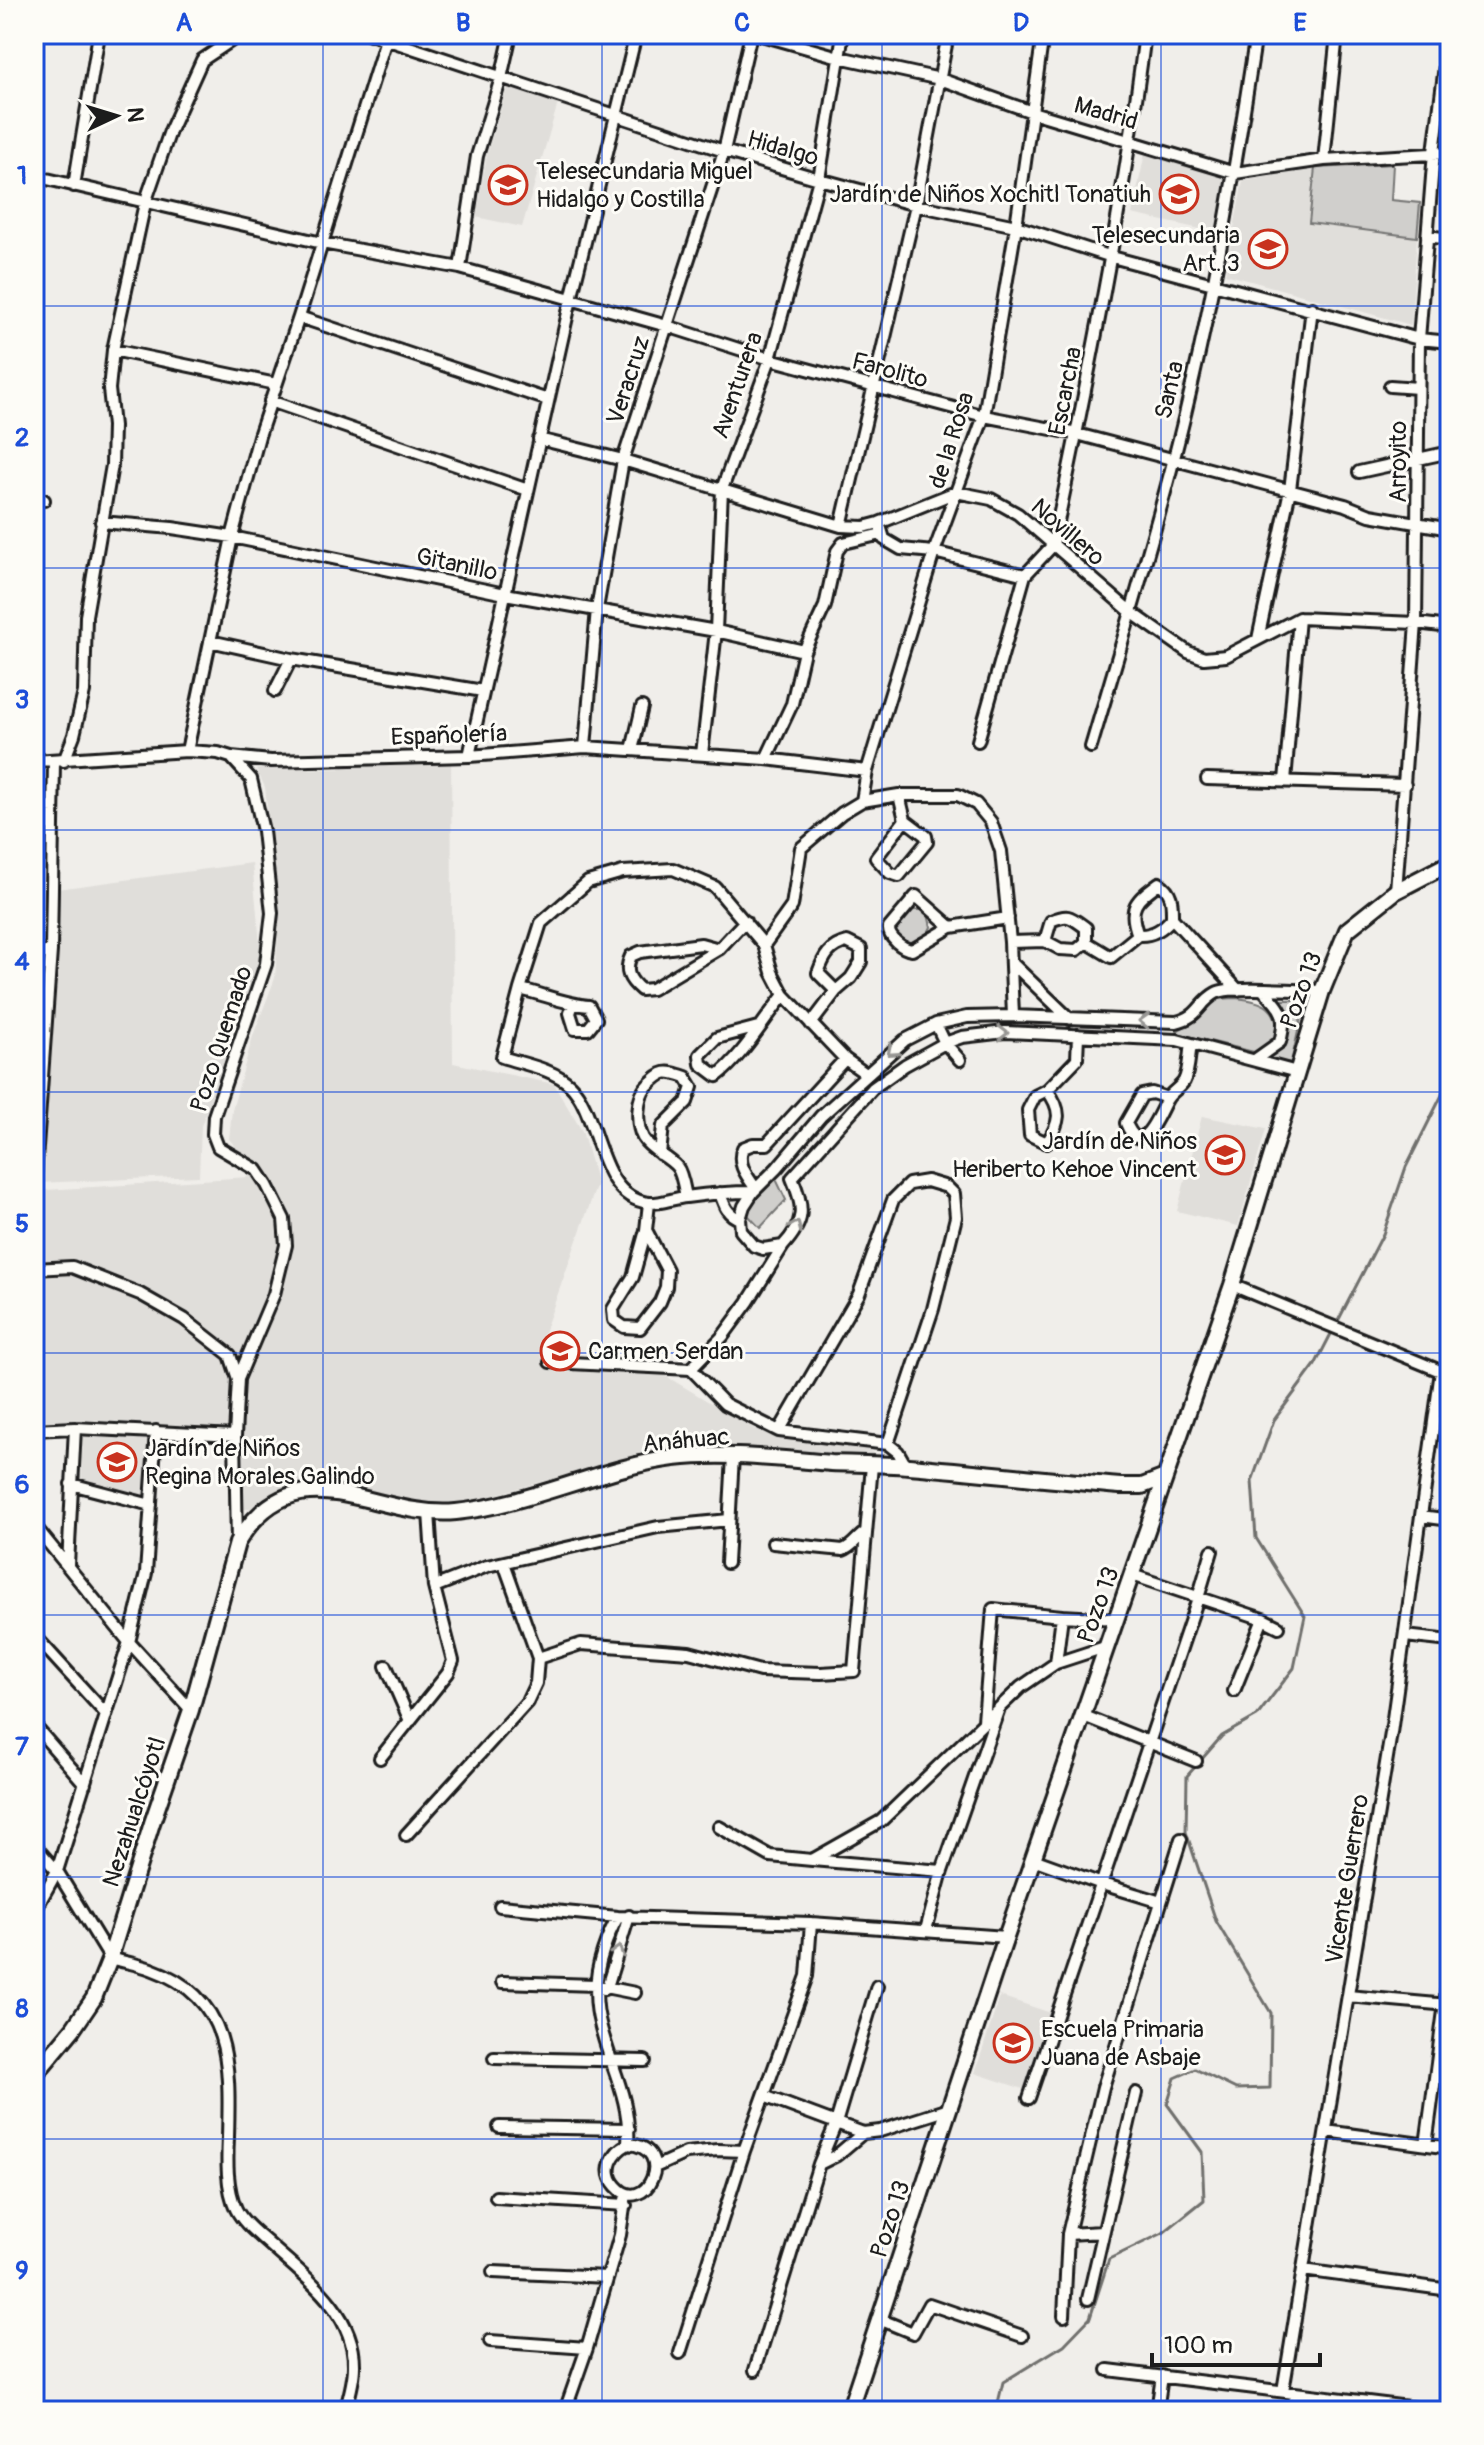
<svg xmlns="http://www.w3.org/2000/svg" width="1484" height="2445" viewBox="0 0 1484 2445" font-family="Pangolin,sans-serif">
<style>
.built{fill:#e0deda}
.green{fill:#d0cfcc;stroke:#767674;stroke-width:2}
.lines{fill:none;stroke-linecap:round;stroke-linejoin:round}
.stream{stroke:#706f6d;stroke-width:3}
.street-casing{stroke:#1c1c1c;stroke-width:16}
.secondary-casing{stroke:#1c1c1c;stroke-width:20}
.street{stroke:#fdfcf7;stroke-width:10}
.secondary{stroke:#fdfcf7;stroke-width:14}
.oneway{stroke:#989794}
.grid{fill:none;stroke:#1d4ed8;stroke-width:2;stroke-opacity:0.55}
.labels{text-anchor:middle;stroke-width:6;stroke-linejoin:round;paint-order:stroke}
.street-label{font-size:24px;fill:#1c1c1c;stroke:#fdfcf7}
.poi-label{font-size:24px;fill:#1c1c1c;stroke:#fdfcf7;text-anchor:start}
.neatline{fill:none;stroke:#1d4ed8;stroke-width:3}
.grid-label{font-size:26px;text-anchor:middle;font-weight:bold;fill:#1d4ed8}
</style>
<rect width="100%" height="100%" fill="#f0eeea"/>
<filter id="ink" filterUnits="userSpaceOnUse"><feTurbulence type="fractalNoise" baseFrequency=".0125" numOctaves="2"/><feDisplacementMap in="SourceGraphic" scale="16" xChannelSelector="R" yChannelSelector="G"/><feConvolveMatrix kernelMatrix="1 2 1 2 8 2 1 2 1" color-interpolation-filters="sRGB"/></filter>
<g filter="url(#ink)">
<path class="built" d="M507,88L558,103L522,227L476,217L487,154Z
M1145,153L1227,174L1214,232L1132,214Z
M1315,168L1309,223L1417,237L1411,325L1225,274L1243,181Z
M451,751L453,1063L554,1084L582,1131L597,1184L540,1344L543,1366L573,1370L654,1369L756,1430L870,1450L882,1462L732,1450L685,1449L644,1453L462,1504L428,1506L318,1484L302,1483L287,1486L273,1492L249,1509H243L242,1439L34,1423V1293L46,1190L249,1177L241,1153L229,1139L232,1110L253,1036L275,978L279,918L265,787L256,769H338L370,755Z
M252,863L261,954L201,1126L199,1176L38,1183L57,983V889Z
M1202,1116L1266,1129L1238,1226L1177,1211Z
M83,1436L154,1439L147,1501L81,1485Z
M1000,1996L1051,2013L1026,2090L975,2073Z"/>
<path class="green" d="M1393,164L1391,200L1420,203L1417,237L1309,223L1315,168Z
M913,910H922L928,914L931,927C925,940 916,946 902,943L895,933L896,925Z
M1236,998C1264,1001 1280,1007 1277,1039L1262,1054L1177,1033V1031L1197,1019L1217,999Z
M1277,1000H1305L1291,1063L1262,1059L1270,1056L1279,1045Z
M775,1177L786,1200L760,1228L746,1213L747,1202Z"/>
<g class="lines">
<path class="stream" d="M1337,1323L1383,1234L1406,1167L1442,1095L1450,1065
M996,2411L1003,2382L1064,2345L1090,2318L1109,2259L1163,2233L1204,2200L1202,2152L1167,2104L1175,2078L1195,2069L1236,2089L1270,2088L1271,2013L1216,1921L1186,1832L1187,1776L1222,1736L1257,1716L1294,1668L1305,1616L1256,1538L1252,1481L1274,1420L1315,1365L1333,1330"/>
<defs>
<path id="street" d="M370,34L724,151L819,179L916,205L1016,226L1112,257L1419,339L1450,342
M758,34L839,57L940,79L1032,112L1235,173L1324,160L1450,153
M1324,160L1337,34
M34,176L322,243L460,268L667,326L770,359L984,416L1077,434L1345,505L1370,515L1450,529
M74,186L99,34
M1427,236L1450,239
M460,268L477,156L501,78L511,34
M299,317L548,400
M113,350L276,384
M1390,386L1418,388
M270,401L528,490
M539,439L623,460L841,526L864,527L879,523L956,492L991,499L1018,514L1131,612L1188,652L1204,658L1226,656L1299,618L1416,623L1450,627
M1359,472L1450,452
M34,497L44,500
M101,522L172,528L232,537L505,594L716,631L804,651
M841,526L916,205L948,34
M881,529L884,539L901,549L934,552L1025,575
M1258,639L1290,490L1312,308
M210,641L291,659L483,691
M275,691L291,659
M978,741L1025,575L1053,545C1089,375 1123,206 1145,34
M585,747L597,609L623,460L724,151L751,34
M1091,747C1119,652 1148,558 1173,462C1210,321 1234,178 1256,34
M632,750L642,707
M187,751L232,537L259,436L299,317L387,36
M702,754L716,631L722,489L770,359L819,179L843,34
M469,756L571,299L636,34
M231,757L251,779L263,831L272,913L266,964L214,1116L213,1134L218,1147L257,1170L267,1185L284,1219L286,1245L274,1294L238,1379L235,1436L237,1543
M766,759L792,704L804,651L825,606L837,551L843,543L882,534
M34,761L187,751L218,753L231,757L271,761L469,756L585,747L766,759L867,771
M64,761L74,735L84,692L86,616L112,465L113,426L109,389L113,350L145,203L170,131L202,60L241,34
M1207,779L1405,785
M1285,781L1299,618
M899,795L905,820L926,836L927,842L899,876L890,873L876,858L905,820
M862,801L867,771L934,552L984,416L1016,226L1043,34
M34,806L53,807
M1396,891L1416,623L1419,339L1434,152L1449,34
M1172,918C1163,929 1153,936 1138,935C1127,907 1136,900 1159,883C1173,892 1172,903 1172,918L1238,990
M951,927L916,896L889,928C888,937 902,949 912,950L951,927L1008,918
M1010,942L1045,941L1060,949L1077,950L1086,942V928C1071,917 1069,913 1051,921L1045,941
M1086,942L1111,957L1138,935
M764,945L792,906L801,848L842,813L862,801L899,795H958L976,804L991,822L1001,851L1010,942L1013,1016
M719,949L701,944L640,952L631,956C624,971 629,980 641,990L652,989L719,949L745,921
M34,954L51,951
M1011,962L1070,1019
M520,989C543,994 565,1004 589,1006L596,1019L588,1029H575L570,1013L573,1004
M811,1024L836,991L851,978L861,962V949L847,942C830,946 824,956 818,973L836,991
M936,1024L945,1043L960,1060
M758,1027L717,1038L700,1055L701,1064L717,1076C742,1057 763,1021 784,995
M1256,1059L1280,1042C1287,1016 1283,1009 1263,990
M1297,1072L1177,1040L1005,1032L962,1037L945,1043L905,1065L873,1088L792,1178C805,1208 805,1222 783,1246L763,1249L754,1246L741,1231L740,1219L744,1206L753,1192L777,1168L821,1116L905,1040L936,1024L967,1017L1013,1016L1176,1022C1200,1017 1198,1003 1216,993C1231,985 1301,991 1322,991
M1047,1090C1063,1111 1060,1122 1047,1143L1030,1135L1028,1110L1035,1096L1047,1090L1077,1059L1078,1035
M1167,1098L1152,1093L1142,1095L1126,1123C1142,1162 1159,1112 1167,1099C1171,1092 1180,1088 1184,1081C1189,1072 1189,1055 1191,1044
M660,1154L663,1126L687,1102L692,1087L686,1077C665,1070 664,1070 648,1085C636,1096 636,1125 643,1138C651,1151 668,1156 677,1167C682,1173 684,1188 686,1197
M34,1189L51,951L54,762
M756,1189C747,1176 736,1163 743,1148L753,1144H767L845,1059
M753,1192C731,1192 708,1194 686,1197C674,1198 660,1204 649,1203C596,1197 601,1115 570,1085C554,1069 523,1064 502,1057L520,989L541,923L588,882L623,872L673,869L715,887L764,945L772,972L784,995L845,1059L866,1074
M720,1193C724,1205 727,1215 740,1219
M646,1230L633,1277L613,1309L614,1320L624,1327L640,1328L660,1302L666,1287L667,1270L646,1230L649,1203
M34,1269L72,1267L140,1294L184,1319L230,1355L238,1379
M1232,1285L1450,1375
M550,1362L691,1369L725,1404L779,1431L888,1444L898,1452L906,1466
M691,1369L723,1336L748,1302L783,1246
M34,1430L75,1428L235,1436
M779,1431L859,1294L893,1200L909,1184L927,1181L947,1187L954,1194L956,1217L933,1309L888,1444
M71,1484L151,1505
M1421,1516L1450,1520
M34,1525L129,1642L191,1710
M773,1543L843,1550C854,1546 857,1537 866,1532
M504,1563L538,1658
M727,1563L733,1456
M68,1565L75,1428
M1132,1575L1263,1619L1279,1627
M434,1587L487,1566L658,1527L729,1520
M34,1635L106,1714
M1405,1636L1450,1641
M1056,1663L1062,1616
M386,1666L410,1721
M1234,1691L1263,1619
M1084,1716L1196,1761
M984,1721L993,1609L1062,1616L1116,1619
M34,1725L85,1784
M380,1758L448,1673L453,1661L434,1587L429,1512
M719,1827L770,1856L812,1860L881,1821L1021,1687L1056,1663L1105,1647
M406,1835L527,1702L536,1683L538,1658L581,1644L689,1652L760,1671L821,1673L854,1671L872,1465
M34,1845L57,1871L110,1958C123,1962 138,1964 151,1969C232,1998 230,2064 228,2137C227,2160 226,2187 236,2209C243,2223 258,2234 270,2245C305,2277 355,2312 354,2366C354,2380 350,2394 346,2408
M1033,1859L1102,1884L1161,1902
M812,1860L942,1871
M500,1906L618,1917L811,1923L1006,1937
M34,1912L57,1871L129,1642L146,1573L156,1431
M618,1917C611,1928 607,1939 603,1951C577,2028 633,2074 628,2144
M926,1930L942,1871L999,1708
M502,1982L595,1985L635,1993
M604,1989L607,1987L629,1916
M1348,1996L1448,2005
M494,2058L645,2061
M764,2096L863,2133L880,2131L949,2109
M1029,2098L1198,1598L1212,1551
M499,2127L629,2129
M1326,2131L1450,2148
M628,2144C679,2147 645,2219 616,2186C602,2170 613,2152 628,2144Z
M1426,2145L1450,1966
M819,2164L837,2155L863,2133
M655,2167L686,2153L718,2150L744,2151
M496,2197L626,2205
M1068,2234L1102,2232
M1303,2270L1450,2290
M493,2272L608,2277
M1088,2299L1136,2093
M1064,2316L1068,2234L1103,2087L1181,1839
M879,2319L913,2333L929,2304L1022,2336
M490,2341L587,2348
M680,2353L744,2151L807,1976L811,1923
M755,2370L819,2164L836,2123L877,1986
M1108,2370L1441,2411
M1283,2391L1391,1733L1441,1371
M1294,2393L1296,2411
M490,2408L523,2411
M565,2411L587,2348L620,2235L626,2194
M1157,2411L1162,2376"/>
<path id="secondary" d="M34,2076L73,2029L94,1998L110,1958L152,1823L191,1710L237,1543C296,1444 375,1520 456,1512C528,1505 602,1467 674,1458C726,1452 779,1459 831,1463C857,1464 883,1464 909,1466C980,1472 1050,1480 1120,1486H1142L1165,1477
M849,2411L1006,1937L1232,1285L1322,991L1347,930L1396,891L1450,863"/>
</defs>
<use href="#street" class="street-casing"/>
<use href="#secondary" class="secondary-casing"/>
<use href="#street" class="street"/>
<use href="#secondary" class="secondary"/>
</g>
<defs><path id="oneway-chevron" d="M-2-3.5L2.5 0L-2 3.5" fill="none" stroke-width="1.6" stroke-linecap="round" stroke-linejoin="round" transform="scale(2)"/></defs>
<g class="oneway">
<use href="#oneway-chevron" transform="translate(1144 1021) rotate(-178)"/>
<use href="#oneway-chevron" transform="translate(1003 1033) rotate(-1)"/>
<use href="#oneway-chevron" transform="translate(892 1051) rotate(139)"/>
<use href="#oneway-chevron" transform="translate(796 1226) rotate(-67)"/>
<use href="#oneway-chevron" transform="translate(618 1951) rotate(-73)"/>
</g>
</g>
<path class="grid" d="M323,34V2411M602,34V2411M882,34V2411M1161,34V2411M34,306H1450M34,568H1450M34,830H1450M34,1092H1450M34,1353H1450M34,1615H1450M34,1877H1450M34,2139H1450"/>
<defs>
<symbol id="school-ring" viewBox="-11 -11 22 22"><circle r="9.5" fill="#fdfcf7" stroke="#c8321e" stroke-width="1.5"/><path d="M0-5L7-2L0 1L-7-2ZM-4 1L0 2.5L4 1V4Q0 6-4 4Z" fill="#c8321e"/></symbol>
</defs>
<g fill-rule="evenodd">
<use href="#school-ring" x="486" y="163" width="44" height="44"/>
<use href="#school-ring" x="1157" y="172" width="44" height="44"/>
<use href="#school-ring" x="1246" y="227" width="44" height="44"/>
<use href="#school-ring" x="1203" y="1133" width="44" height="44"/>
<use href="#school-ring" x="538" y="1329" width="44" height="44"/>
<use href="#school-ring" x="95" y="1440" width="44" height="44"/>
<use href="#school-ring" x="991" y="2021" width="44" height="44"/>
</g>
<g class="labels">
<g class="street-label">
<text transform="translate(1106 113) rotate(16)" y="8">Madrid</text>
<text transform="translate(783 148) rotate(16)" y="8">Hidalgo</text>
<text transform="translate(890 370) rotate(15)" y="8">Farolito</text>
<text transform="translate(628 380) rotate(-72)" y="8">Veracruz</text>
<text transform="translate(737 385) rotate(-71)" y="8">Aventurera</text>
<text transform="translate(1169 390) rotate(-77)" y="8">Santa</text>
<text transform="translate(1065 391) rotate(-79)" y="8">Escarcha</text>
<text transform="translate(951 440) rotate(-72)" y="8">de la Rosa</text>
<text transform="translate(1398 462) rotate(-90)" y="8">Arroyito</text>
<text transform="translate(1068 532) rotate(41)" y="8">Novillero</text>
<text transform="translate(457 564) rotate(12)" y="8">Gitanillo</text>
<text transform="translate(449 735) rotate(-2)" y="8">Españolería</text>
<text transform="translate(1301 990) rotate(-70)" y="8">Pozo 13</text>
<text transform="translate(221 1039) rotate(-72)" y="8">Pozo Quemado</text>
<text transform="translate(686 1440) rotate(-5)" y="8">Anáhuac</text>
<text transform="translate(1098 1605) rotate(-70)" y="8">Pozo 13</text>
<text transform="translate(134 1812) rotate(-72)" y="8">Nezahualcóyotl</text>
<text transform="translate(1347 1879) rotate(-81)" y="8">Vicente Guerrero</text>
<text transform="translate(890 2219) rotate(-72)" y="8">Pozo 13</text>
</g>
<g class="poi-label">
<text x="536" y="179">Telesecundaria Miguel<tspan x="536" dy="28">Hidalgo y Costilla</tspan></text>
<text x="1151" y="202" text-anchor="end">Jardín de Niños Xochitl Tonatiuh</text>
<text x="1240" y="243" text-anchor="end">Telesecundaria<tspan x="1240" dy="28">Art. 3</tspan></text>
<text x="1197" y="1149" text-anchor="end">Jardín de Niños<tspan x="1197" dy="28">Heriberto Kehoe Vincent</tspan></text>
<text x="588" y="1359">Carmen Serdan</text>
<text x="145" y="1456">Jardín de Niños<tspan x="145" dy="28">Regina Morales Galindo</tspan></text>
<text x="1041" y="2037">Escuela Primaria<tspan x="1041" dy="28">Juana de Asbaje</tspan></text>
</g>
</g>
<rect width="1484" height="2445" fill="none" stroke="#fdfcf7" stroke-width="88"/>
<g transform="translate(116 116) rotate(86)" stroke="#fdfcf7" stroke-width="6" paint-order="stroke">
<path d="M0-6L14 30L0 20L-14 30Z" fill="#1c1c1c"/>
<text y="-12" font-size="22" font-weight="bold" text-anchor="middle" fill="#1c1c1c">N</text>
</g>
<path d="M1152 2353v12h168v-12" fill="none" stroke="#1c1c1c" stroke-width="4"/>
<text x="1164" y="2353" font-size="24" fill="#1c1c1c" stroke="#fdfcf7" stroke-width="6" paint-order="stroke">100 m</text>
<rect x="44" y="44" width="1396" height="2357" class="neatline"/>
<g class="grid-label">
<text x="184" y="31">A</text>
<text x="463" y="31">B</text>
<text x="742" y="31">C</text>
<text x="1021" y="31">D</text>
<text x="1300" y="31">E</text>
<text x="22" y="184">1</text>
<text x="22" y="446">2</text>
<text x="22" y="708">3</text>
<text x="22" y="970">4</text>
<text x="22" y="1232">5</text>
<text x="22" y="1493">6</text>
<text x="22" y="1755">7</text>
<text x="22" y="2017">8</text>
<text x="22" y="2279">9</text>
</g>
</svg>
